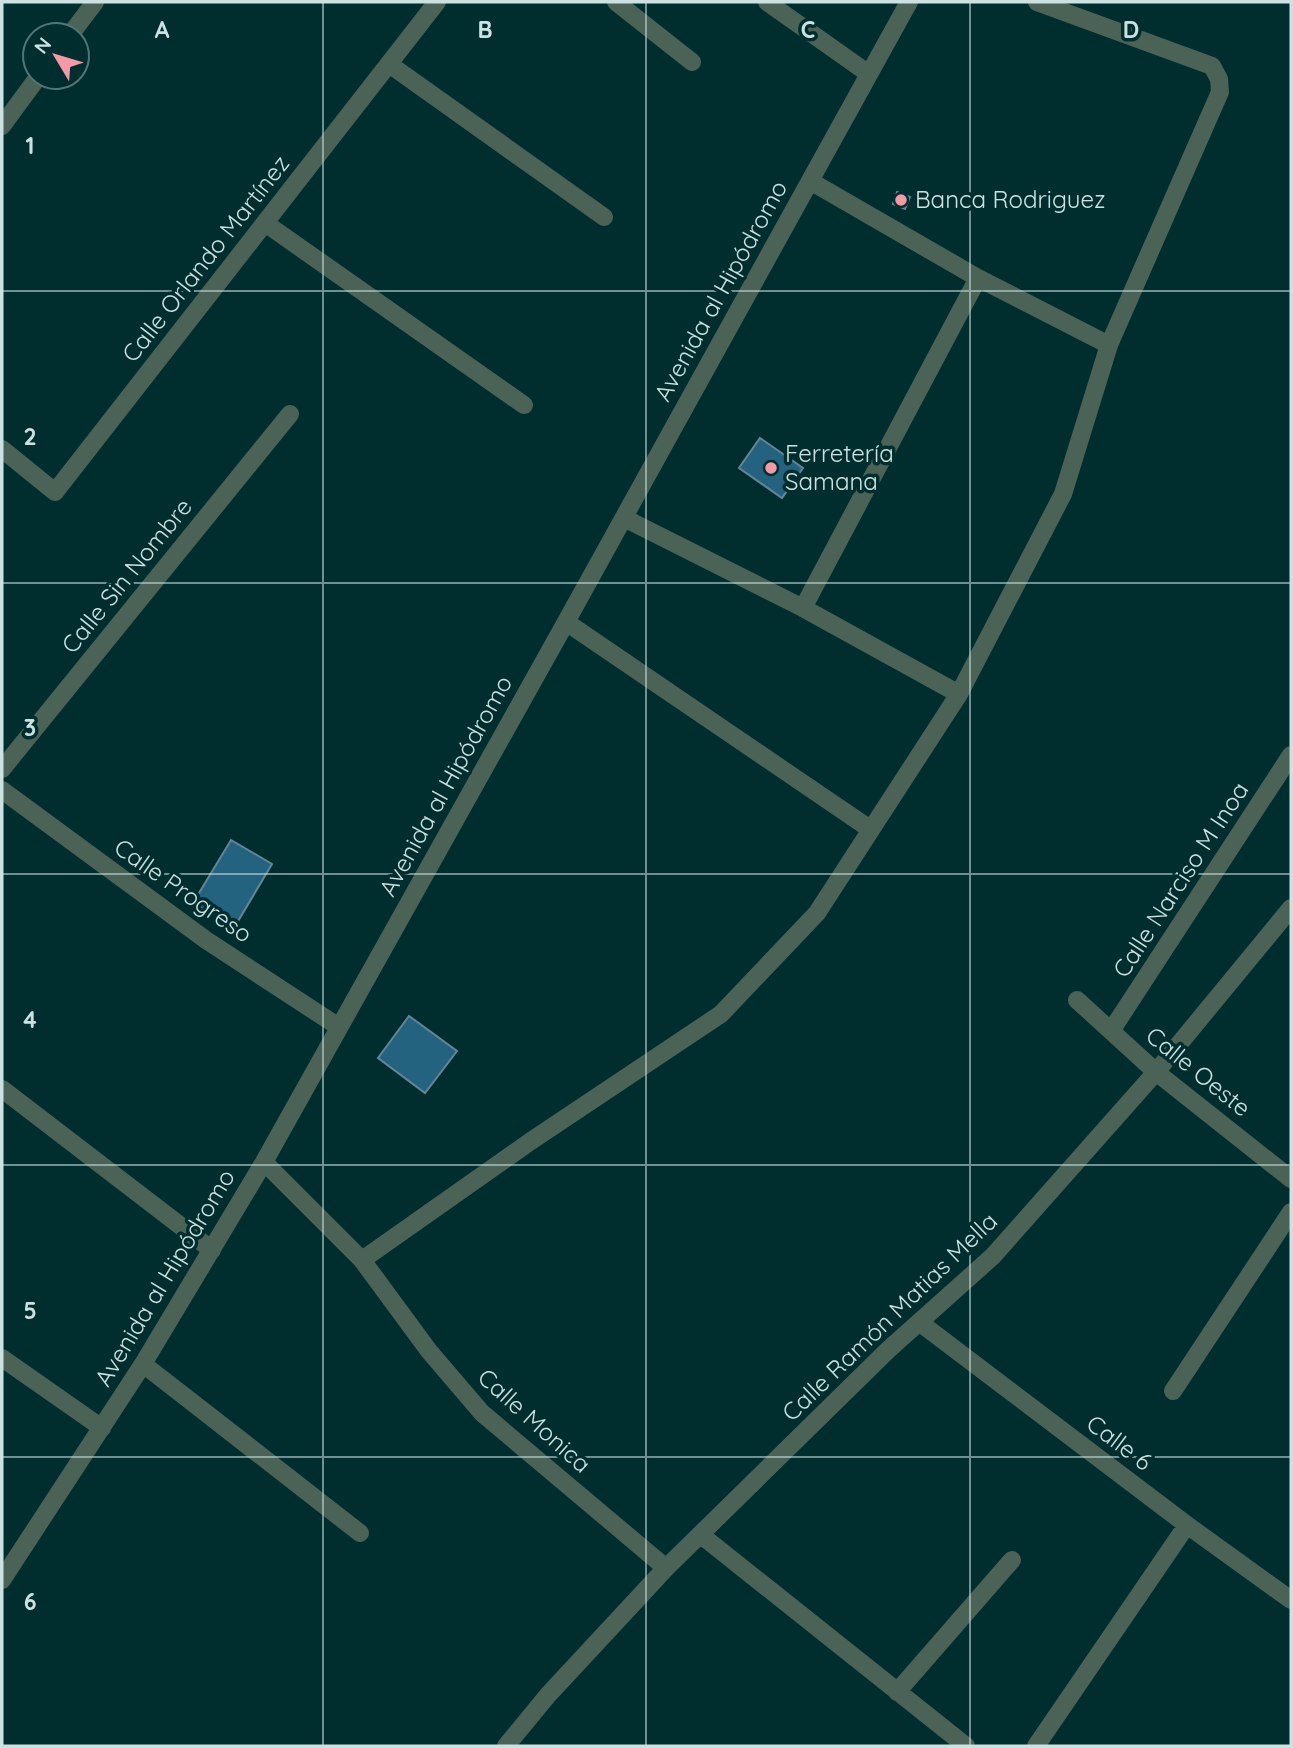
<svg xmlns="http://www.w3.org/2000/svg" width="1293" height="1748" viewBox="0 0 1293 1748" font-family="Quicksand,sans-serif">
<style>
.building{fill:#236380;stroke:#638597;stroke-width:2}
.lines{fill:none;stroke-linecap:round;stroke-linejoin:round}
.minor{stroke:#4b6357;stroke-width:18}
.grid{fill:none;stroke:#cce2e2;stroke-width:2;stroke-opacity:0.55}
.poi-dot{fill:#f49aa6;stroke:#002e2f;stroke-width:2.5}
.labels{text-anchor:middle;stroke-width:7;stroke-linejoin:round;paint-order:stroke}
.poi-label{font-size:24px;fill:#cce2e2;stroke:#002e2f;text-anchor:start}
.street-label{font-size:24px;fill:#cce2e2;stroke:#002e2f}
.grid-label{font-size:23px;text-anchor:middle;font-weight:bold;fill:#cce2e2;stroke:#002e2f;stroke-width:7;stroke-linejoin:round;paint-order:stroke}
</style>
<rect width="100%" height="100%" fill="#002e2f"/>
<path class="building" d="M897,192L910,197L905,209L893,204Z
M760,438L803,468L782,498L739,468Z
M231,840L272,864L234,928L193,903Z
M409,1016L457,1051L425,1093L378,1058Z"/>
<g class="lines">
<path class="minor" d="M616,2L692,62
M767,2L869,74
M70,35L95,2
M389,64L604,217
M2,126L38,77
M810,181L978,278L1109,345
M265,223L524,405
M2,449L55,492L437,2
M624,518L803,608L959,694
M803,608L978,278
M566,622L870,829
M2,769L290,414
M2,790L206,940L339,1027
M1077,1000L1156,1072L1291,1179
M1111,1031L1291,755
M2,1089L212,1250
M264,1162L362,1260L429,1351L482,1413L666,1568
M362,1260L531,1141L721,1014L817,913L959,694L1063,494L1109,345L1220,92L1219,79L1212,66L1037,2
M919,1322L1187,1525L1291,1600
M2,1358L102,1428
M143,1364L360,1533
M1173,1391L1291,1212
M701,1535L966,1746
M2,1580L143,1364L264,1162L566,622L909,2
M897,1692L1012,1560
M506,1746L548,1695L666,1568L888,1350L993,1256L1156,1072L1291,908
M1036,1746L1187,1525"/>
</g>
<path class="grid" d="M323,2V1746M646,2V1746M970,2V1746M2,291H1291M2,583H1291M2,874H1291M2,1165H1291M2,1457H1291"/>
<g class="poi-dot">
<circle cx="901" cy="200" r="7"/>
<circle cx="771" cy="468" r="7"/>
</g>
<g class="labels">
<g class="poi-label">
<text x="915" y="208">Banca Rodriguez</text>
<text x="785" y="462">Ferretería<tspan x="785" dy="28">Samana</tspan></text>
</g>
<g class="street-label">
<text transform="translate(206 259) rotate(-52)" y="8">Calle Orlando Martínez</text>
<text transform="translate(721 291) rotate(-61)" y="8">Avenida al Hipódromo</text>
<text transform="translate(127 576) rotate(-51)" y="8">Calle Sin Nombre</text>
<text transform="translate(446 786) rotate(-61)" y="8">Avenida al Hipódromo</text>
<text transform="translate(1181 880) rotate(-57)" y="8">Calle Narciso M Inoa</text>
<text transform="translate(183 891) rotate(35)" y="8">Calle Progreso</text>
<text transform="translate(1198 1072) rotate(39)" y="8">Calle Oeste</text>
<text transform="translate(165 1278) rotate(-59)" y="8">Avenida al Hipódromo</text>
<text transform="translate(890 1317) rotate(-44)" y="8">Calle Ramón Matias Mella</text>
<text transform="translate(534 1421) rotate(42)" y="8">Calle Monica</text>
<text transform="translate(1119 1443) rotate(37)" y="8">Calle 6</text>
</g>
</g>
<g class="grid-label">
<text x="162" y="38">A</text>
<text x="485" y="38">B</text>
<text x="808" y="38">C</text>
<text x="1131" y="38">D</text>
<text x="30" y="154">1</text>
<text x="30" y="445">2</text>
<text x="30" y="736">3</text>
<text x="30" y="1028">4</text>
<text x="30" y="1319">5</text>
<text x="30" y="1610">6</text>
</g>
<rect width="1293" height="1748" fill="none" stroke="#cce2e2" stroke-width="7"/>
<g transform="translate(56 56) rotate(308)"><circle r="33" fill="#002e2f" stroke="#527677" stroke-width="2"/>
<path d="M0-5L12 26L0 18L-12 26Z" fill="#f49aa6"/>
<text y="-10" font-size="19" font-weight="bold" text-anchor="middle" fill="#cce2e2">N</text>
</g>
</svg>
